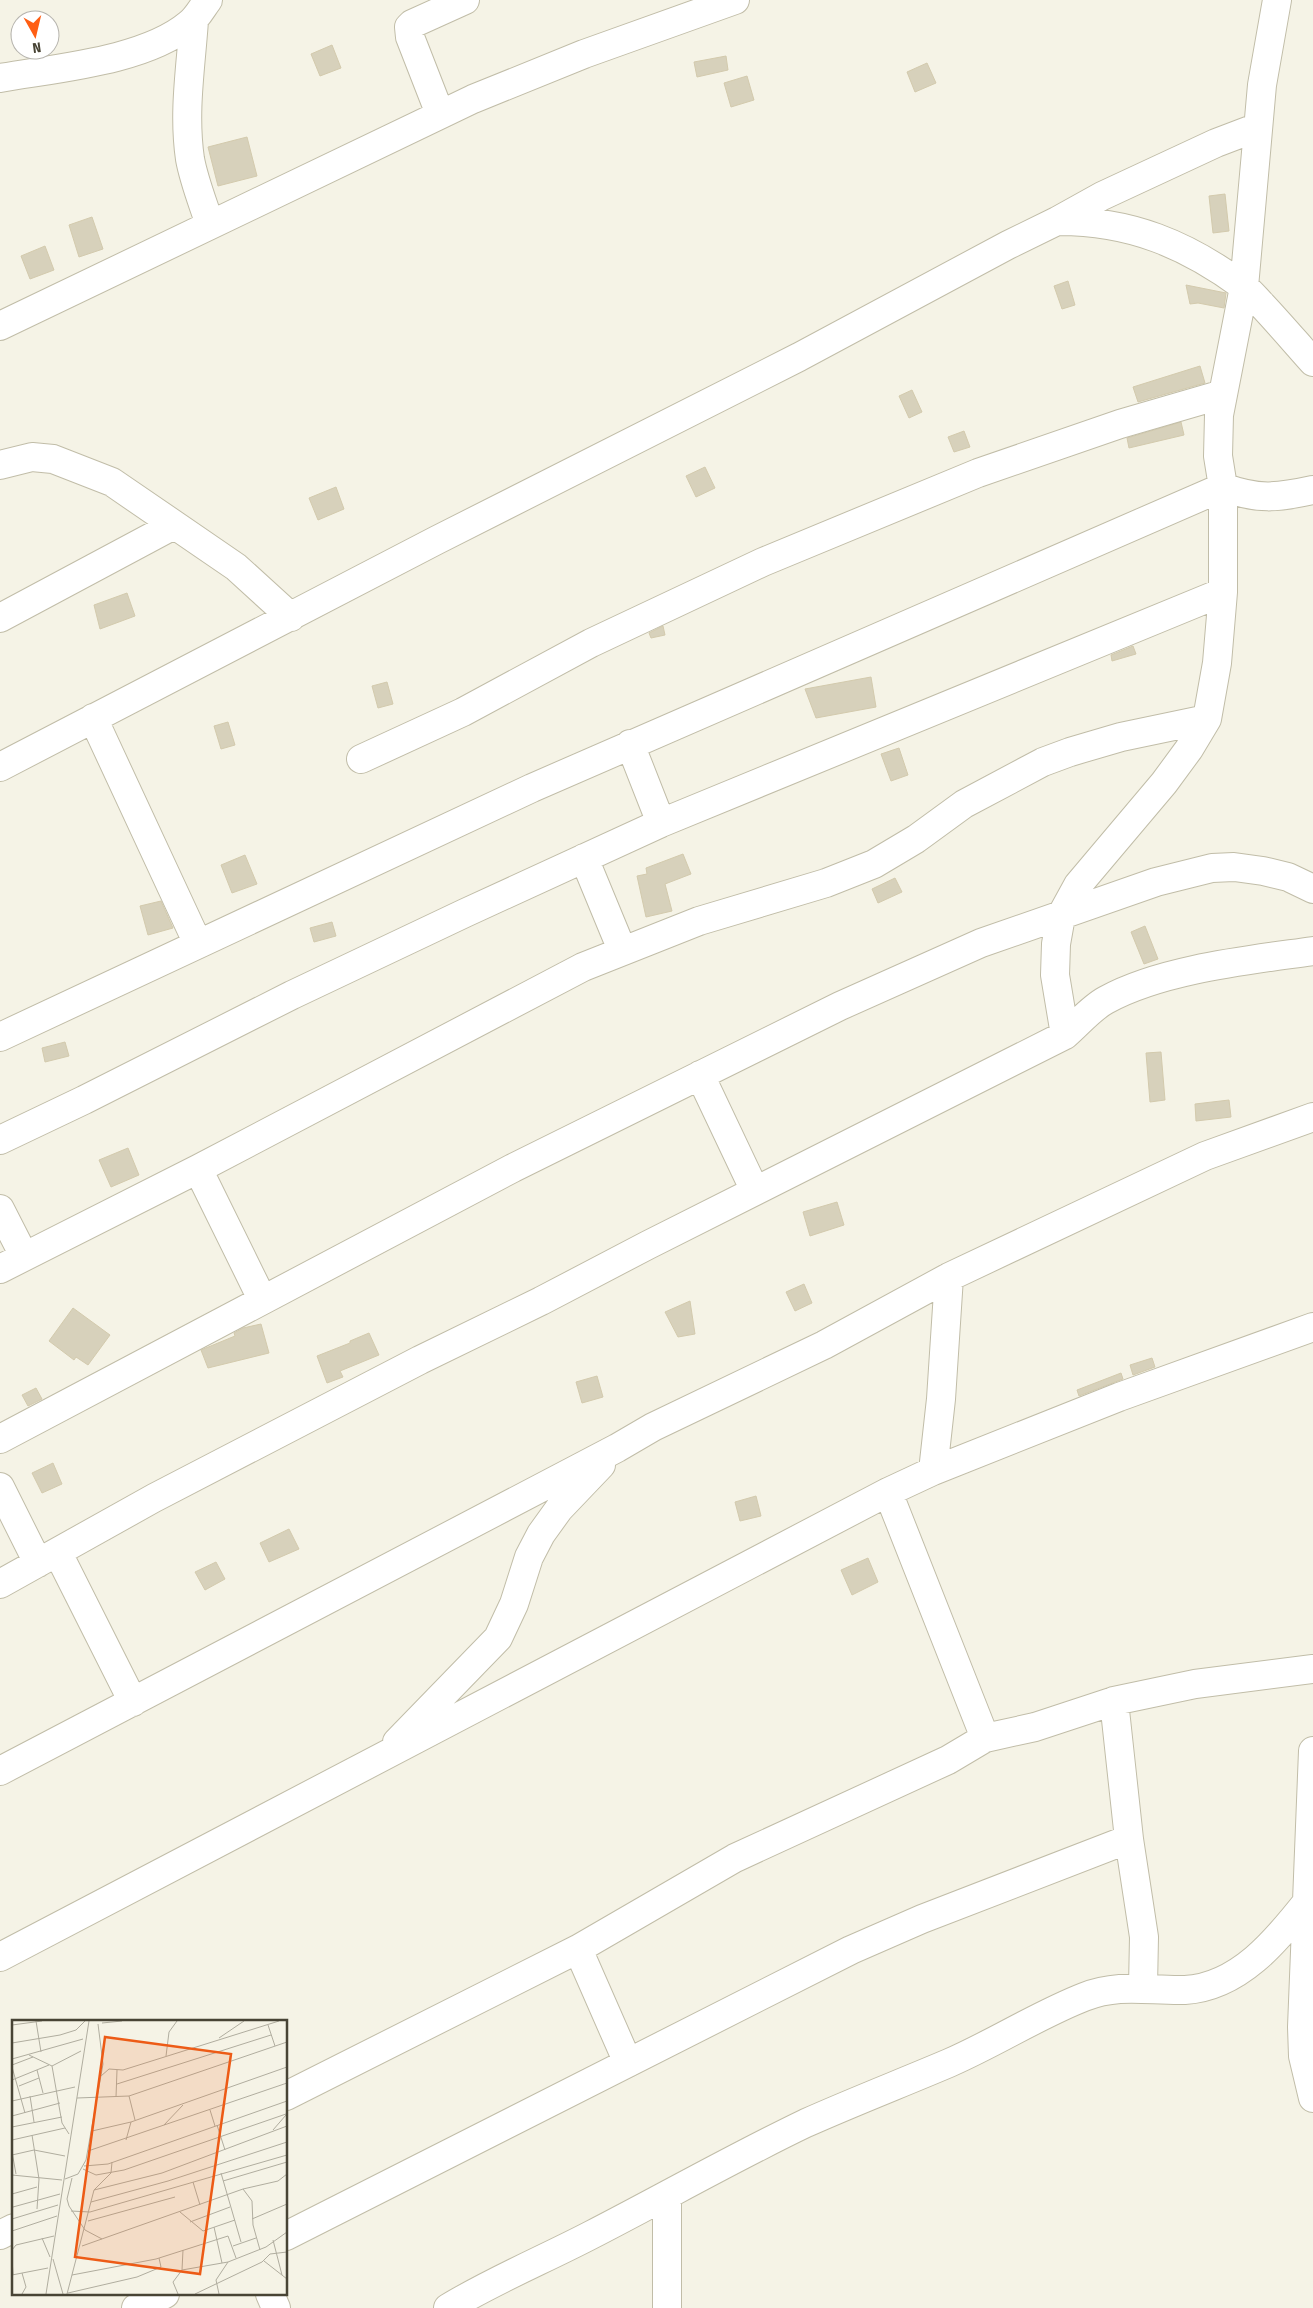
<svg xmlns="http://www.w3.org/2000/svg" width="1313" height="2308" viewBox="0 0 1313 2308" font-family="'Fira Sans Condensed',sans-serif">
<style>
.building{fill:#d7d1bb;stroke:#d3caad}
.lines{fill:none;stroke-linecap:round;stroke-linejoin:round}
.minor-casing{stroke:#c1bda8;stroke-width:30}
.minor{stroke:#fff;stroke-width:28}
.inset-road{fill:none;stroke:#b0ad9f;stroke-width:1}
.view{fill:#ed5b16;fill-opacity:0.15;stroke:#ed5b16;stroke-width:2.5}
.inset-edge{fill:none;stroke:#484435;stroke-width:2.5}
</style>
<rect width="100%" height="100%" fill="#f5f3e6"/>
<path class="building" d="M332,45L341,68L320,76L311,54Z
M726,56L728,70L697,77L694,62Z
M927,63L936,83L915,92L907,72Z
M747,76L754,100L731,107L724,83Z
M247,137L257,176L218,186L208,147Z
M1225,194L1229,231L1213,233L1209,196Z
M92,217L103,249L79,257L69,225Z
M45,246L54,270L30,279L21,256Z
M1068,281L1075,305L1062,309L1054,286Z
M1186,285L1226,293L1224,308L1198,303L1190,304Z
M1200,366L1205,383L1138,402L1133,387Z
M912,390L922,412L909,418L899,396Z
M1181,422L1184,435L1129,448L1127,438Z
M964,431L970,447L954,452L948,437Z
M705,467L715,488L696,497L686,476Z
M336,487L344,509L318,520L309,498Z
M127,593L135,616L100,629L94,605Z
M663,626L665,635L651,638L649,633Z
M1133,646L1136,654L1112,661L1111,655Z
M871,677L876,707L816,718L805,689Z
M387,682L393,704L378,708L372,686Z
M228,722L235,745L221,749L214,726Z
M899,748L908,775L891,781L881,754Z
M683,854L691,874L665,884L672,911L646,917L637,876L647,874L646,868Z
M245,855L257,884L232,893L221,865Z
M895,878L902,892L878,903L872,889Z
M161,901L173,928L148,935L140,906Z
M332,922L336,936L314,942L310,928Z
M1145,926L1158,959L1144,964L1131,932Z
M65,1042L69,1056L45,1062L42,1048Z
M1161,1052L1165,1100L1150,1102L1146,1053Z
M1229,1100L1231,1117L1196,1121L1195,1104Z
M128,1148L139,1175L111,1187L99,1160Z
M837,1202L844,1225L810,1236L803,1212Z
M804,1284L812,1303L795,1311L786,1292Z
M690,1301L695,1334L678,1337L665,1312Z
M73,1308L110,1335L88,1365L76,1357L74,1360L49,1341Z
M261,1324L269,1353L208,1368L201,1350L235,1336L234,1333L243,1328Z
M369,1333L379,1355L340,1371L343,1377L327,1383L317,1356L350,1343V1341Z
M1152,1358L1155,1367L1133,1375L1130,1365Z
M1121,1373L1123,1379L1079,1396L1077,1390Z
M597,1376L603,1397L582,1403L576,1382Z
M36,1388L42,1399L28,1406L22,1395Z
M53,1463L62,1484L42,1493L32,1473Z
M756,1496L761,1516L740,1521L735,1502Z
M289,1529L299,1549L269,1562L260,1543Z
M868,1558L878,1582L852,1595L841,1570Z
M216,1562L225,1579L205,1590L195,1572Z"/>
<g class="lines">
<defs>
<path id="minor" d="M194,20C191,66 183,112 190,159C194,181 203,203 210,225
M0,78C56,68 145,61 189,24C197,18 202,8 208,0
M440,114L410,37L409,27L412,24L465,0
M1059,221C1130,221 1186,244 1243,286C1250,291 1256,299 1262,305C1279,323 1296,343 1313,362
M0,326L473,99L584,54L735,0
M0,465L32,457L53,459L112,482L236,567L291,617
M0,618L174,525
M93,718L198,944
M630,744L661,823
M361,759L463,712L591,643L763,562L978,473L1120,424L1223,394
M0,767L437,540L799,357L1008,245L1057,221L1102,196L1216,143L1258,127
M584,858L622,950
M1065,1035L1055,975L1056,944L1061,916L1078,885L1164,783L1189,749L1207,719L1217,663L1223,592V487L1218,456L1219,415L1244,287L1262,85L1277,0
M0,1037L532,788L1223,487C1258,500 1277,498 1313,490
M700,1075L755,1191
M0,1140L84,1100L292,995L465,913L661,823L1223,592
M198,1169L262,1299
M0,1209L24,1256
M0,1269L198,1169L583,967L699,921L826,883L874,864L916,839L964,804L1043,762L1070,752L1121,737L1207,719
M0,1439L513,1168L840,1006L981,943L1156,882L1212,868L1234,867L1263,871L1288,877L1313,889
M933,1471L1119,1397L1313,1327
M0,1487L38,1563
M888,1492L985,1738
M58,1553L133,1702
M0,1584L154,1498L420,1360L541,1301L648,1245L1065,1035C1078,1024 1091,1008 1106,1000C1162,969 1250,960 1313,951
M1114,1701L1129,1839L1144,1937L1143,1987
M397,1742L498,1638L514,1604L529,1557L541,1534L559,1509L601,1465
M1313,1751L1302,2027L1303,2056L1313,2098
M0,1771L617,1448L653,1427L824,1345L949,1277L1205,1156L1313,1117
M578,1949L628,2063
M0,1957L888,1492L933,1471L941,1399L949,1277
M286,2096L578,1949L735,1858L948,1760L985,1738L1035,1727L1114,1701L1195,1684L1313,1669
M667,2195V2308
M0,2235L14,2228
M286,2236L851,1950L922,1919L1129,1839
M270,2294L276,2308
M136,2308L165,2294
M448,2308C494,2280 543,2260 591,2235C663,2198 733,2158 806,2123C853,2102 902,2083 949,2063C995,2043 1038,2015 1084,1997C1120,1983 1148,1991 1185,1990C1239,1987 1277,1940 1307,1902"/>
</defs>
<use href="#minor" class="minor-casing"/>
<use href="#minor" class="minor"/>
</g>
<g transform="translate(12 2020)">
<rect width="275" height="275" fill="#f5f3e6"/>
<path class="inset-road" d="M24,1L29,32M90,3L110,1M0,5L30,1M256,5L263,26M207,18L232,1M0,23L48,15L64,10L73,1M17,35L40,46L69,31M154,36L157,12L165,1M0,39L71,19M0,45L21,37M40,46L50,103L57,114M0,47L13,93M25,50L31,73M89,56L97,49L111,50L267,1M0,60L37,45M105,64L259,15M7,66L27,58M18,76L22,102M117,76L123,100M104,77L105,50M65,78L117,76L275,22M0,81L63,67M198,90L203,106M0,96L48,83M152,105L171,85M205,105L213,130M0,107L50,97M261,110L274,95M80,111L119,102M20,115L27,159L25,189M0,120L53,108M114,120L119,102L275,47M76,131L275,63M0,132L4,154M0,135L22,130L53,136M72,146L96,144L275,81M71,149L84,155L112,150L274,94M209,153L229,222M0,155L50,160M60,158L55,179L57,186L73,210L90,219M53,159L66,154L74,140L91,44L86,4M211,161L275,142M181,162L188,185M231,169L240,181L241,205L248,230M82,170L150,153L275,106M0,174L25,167M79,182L156,161L275,122M1,187L48,174M59,191L78,192L275,135M168,192L191,211L223,200M0,199L46,185M240,199L275,184M76,201L163,177M178,202L218,187M202,207L210,243M0,211L45,196M30,218L38,237M261,220L270,255M70,226L231,169L266,161L275,154M221,226L244,218M0,230L4,225L42,216M0,238L1,255M41,239L51,274M252,241L275,259M170,250L216,242L254,227L275,212M0,255L36,248M60,255L144,239L216,216L224,238M56,273L125,257L149,247L147,238M10,274L14,267L10,253M34,274L77,1M55,274L82,170L99,153L100,142M166,274L161,262L170,250L171,230M183,274L250,242L258,234L275,232M207,274L204,260L216,242"/>
<path class="view" d="M93,17L219,34L188,254L63,237Z"/>
<rect width="275" height="275" class="inset-edge"/>
</g>
<g transform="translate(35 35) rotate(172)"><circle r="24" fill="#ffffff" stroke="#b6b4ae"/>
<path d="M0-4L9 19L0 12L-9 19Z" fill="#ff5e13"/>
<text y="-8" font-size="14" font-weight="bold" text-anchor="middle" fill="#484435">N</text>
</g>
</svg>
